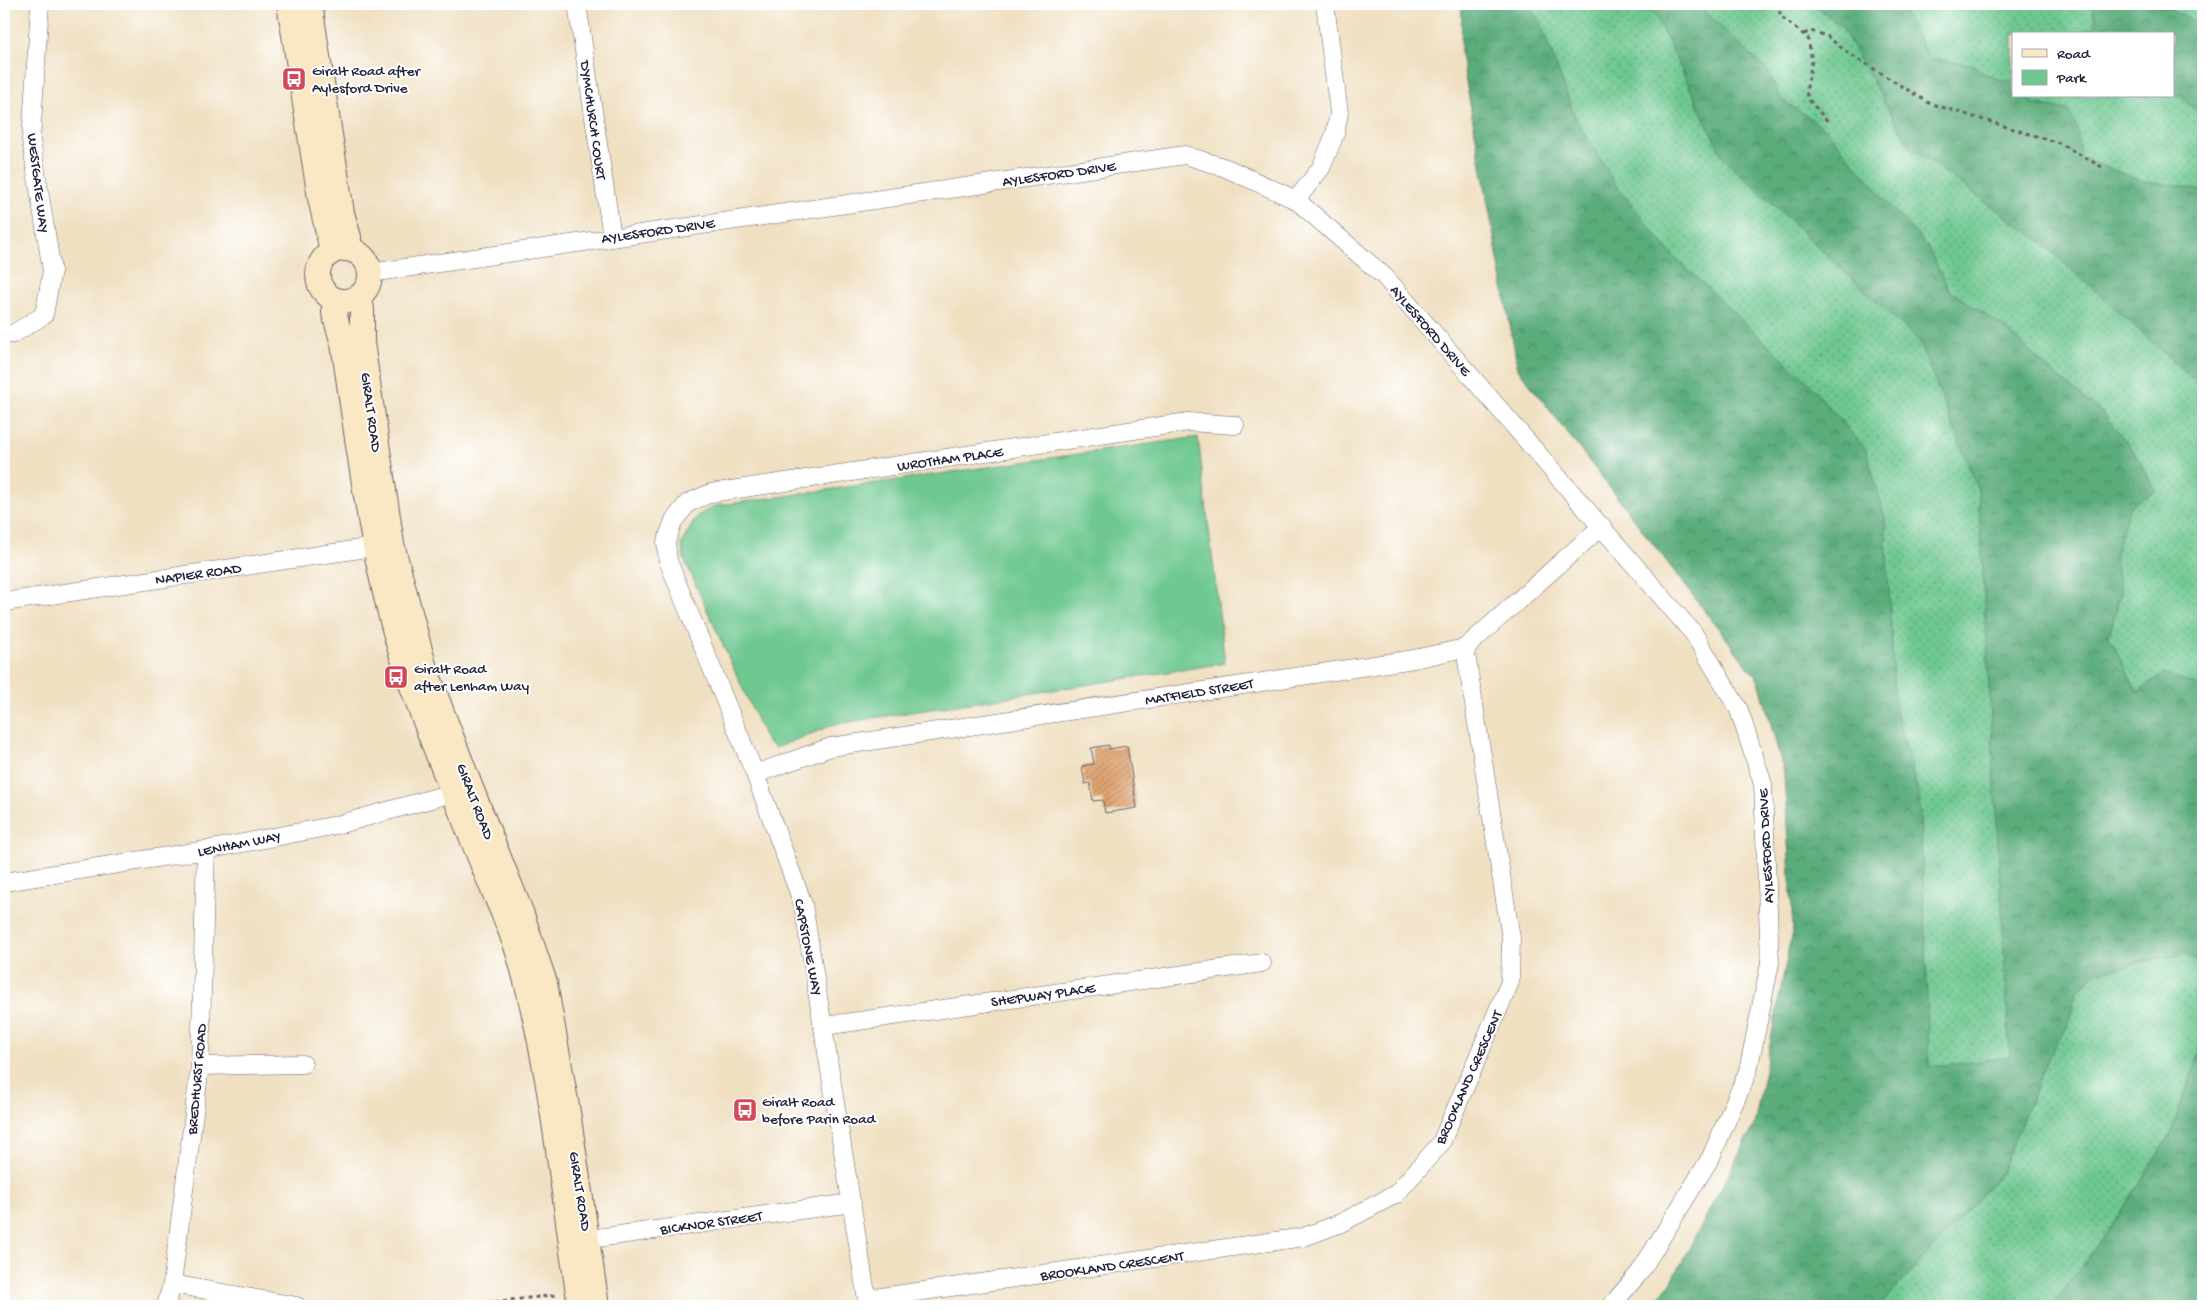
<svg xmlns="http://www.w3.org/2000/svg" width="2207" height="1310" viewBox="0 0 2207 1310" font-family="'Gochi Hand',sans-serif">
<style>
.grass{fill:url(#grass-dots);stroke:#487566;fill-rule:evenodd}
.forest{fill:url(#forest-crowns);stroke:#3e675a}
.green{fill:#6ec890;stroke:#487566}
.building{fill:url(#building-hatch)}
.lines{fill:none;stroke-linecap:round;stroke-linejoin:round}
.street-casing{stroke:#6a646a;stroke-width:19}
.secondary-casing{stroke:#6a646a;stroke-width:26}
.path{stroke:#6a646a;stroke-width:3;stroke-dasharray:4 4;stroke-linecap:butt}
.street{stroke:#fff;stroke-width:18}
.secondary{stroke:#fae7c3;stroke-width:24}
.labels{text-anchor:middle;stroke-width:4;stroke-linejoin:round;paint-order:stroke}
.poi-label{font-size:15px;fill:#22223b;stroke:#fff;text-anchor:start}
.street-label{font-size:15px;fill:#22223b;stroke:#fff}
</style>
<defs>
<pattern id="grass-dots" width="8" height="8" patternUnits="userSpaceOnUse" patternTransform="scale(1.25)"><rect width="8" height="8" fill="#6ec890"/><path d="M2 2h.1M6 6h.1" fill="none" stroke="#5aa277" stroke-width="1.8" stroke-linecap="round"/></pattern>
<pattern id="forest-crowns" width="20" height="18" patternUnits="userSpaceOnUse" patternTransform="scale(1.25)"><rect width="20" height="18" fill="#5aac7a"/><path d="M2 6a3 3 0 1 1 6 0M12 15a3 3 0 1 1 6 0" fill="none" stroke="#4a8c65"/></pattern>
<pattern id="building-hatch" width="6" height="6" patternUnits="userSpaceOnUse" patternTransform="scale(1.25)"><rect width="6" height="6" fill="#e0a36f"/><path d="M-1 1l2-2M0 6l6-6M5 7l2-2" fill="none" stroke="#b5845c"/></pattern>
</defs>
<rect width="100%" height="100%" fill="#fff"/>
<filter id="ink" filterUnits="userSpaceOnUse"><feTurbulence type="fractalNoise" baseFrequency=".02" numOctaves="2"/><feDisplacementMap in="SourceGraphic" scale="10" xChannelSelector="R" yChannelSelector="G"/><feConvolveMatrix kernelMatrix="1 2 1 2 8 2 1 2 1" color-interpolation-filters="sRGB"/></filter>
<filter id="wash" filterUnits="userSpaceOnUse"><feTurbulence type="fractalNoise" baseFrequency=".0096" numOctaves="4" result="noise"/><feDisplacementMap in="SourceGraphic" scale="20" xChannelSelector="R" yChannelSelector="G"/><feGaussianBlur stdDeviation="1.12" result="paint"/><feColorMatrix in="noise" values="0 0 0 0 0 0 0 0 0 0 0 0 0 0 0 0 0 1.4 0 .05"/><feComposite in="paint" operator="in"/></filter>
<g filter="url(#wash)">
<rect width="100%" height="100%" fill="#f0e0c2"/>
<path class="grass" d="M1462,4H2203V1306H1650L1671,1283L1754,1126L1793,927L1784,772L1759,681L1518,369L1461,54ZM2013,34H2173V96H2013Z"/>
<path class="forest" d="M1462,4H1527L1539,20L1576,119L1617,187L1673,256L1808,382L1866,450L1885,518L1895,706L1919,796L1925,919L1929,1067L2010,1057L1978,489L1919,341L1723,158L1657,18L1639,4H1700L1699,6L1768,71L1781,99L1826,129L1889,205L1926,244L1949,290L2004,327L2045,366L2103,414L2133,450L2156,491L2130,506L2114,558L2121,592L2109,636L2137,692L2163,674L2203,687V963L2184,954L2146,961L2098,972L2076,992L2068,1026L2051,1052L2000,1174L1880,1306H1650L1671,1283L1754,1126L1793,927L1784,772L1759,681L1518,369L1461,54Z
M1814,4H1869L1903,10L1929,58L1975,65L1983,73L1998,79L2013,81V96H2028L2033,103L2068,110L2076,125L2081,158L2146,182L2184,186L2203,192V388L2040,241L1910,147L1841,26Z
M2093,4H2159L2203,26V117L2173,91V34H2078L2095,26Z
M2203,1033V1306H2052L2118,1217L2170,1135L2201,1049Z"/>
<path class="green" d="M1198,437L1225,663L836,724L775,748L767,742L684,559L681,544L697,516L714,506Z"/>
<g id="blocks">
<path class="building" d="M1109,745V749L1127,746L1137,808L1105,813L1103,800L1093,801L1090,783L1085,784L1082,766L1094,764L1091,748Z"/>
</g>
</g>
<g filter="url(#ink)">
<use href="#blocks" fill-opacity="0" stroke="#6a646a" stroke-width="1"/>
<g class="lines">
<defs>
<path id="street" d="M577,4L612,237
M1296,200L1321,168L1335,134L1339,113L1325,4
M370,273L1185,155L1226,168L1296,200L1385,277L1694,634L1739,710L1763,784L1770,963L1748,1071L1711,1157L1640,1272L1611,1306
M4,335L13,334L44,315L52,271L31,140L40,4
M4,602L387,545
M755,774L831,747L1414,659L1465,648L1602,526
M4,882L206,850L337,825L463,790
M824,1026L1262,963
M200,1066L303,1064
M575,1241L852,1203
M172,1284L297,1306
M867,1299L1304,1237L1341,1223L1396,1194L1441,1143L1510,982L1511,938L1465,648
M166,1306L172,1284L200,1066L206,850
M868,1306L803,904L755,774L668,561L666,542L674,520L688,503L711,493L1188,422L1235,425"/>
<path id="secondary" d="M289,4L320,198L332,251
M310,4L342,213L349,237V249
M318 275a26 26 0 1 1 52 0a26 26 0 1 1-52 0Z
M359,296L362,309V343L392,544L424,665L471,788L521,912L545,983L568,1112L597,1306
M334,299V313L343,344C360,454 372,566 407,672C430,740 459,806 486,873C497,900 511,928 519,956C552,1068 562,1191 580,1306"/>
</defs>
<use href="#street" class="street-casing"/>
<use href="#secondary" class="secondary-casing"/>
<path class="path" d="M1774,4L1784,19L1808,38L1812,61L1806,92L1809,100L1829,123
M1804,34L1811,31L1827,36L1848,53L1929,103L2059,143L2102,167
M455,1306L557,1295"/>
<use href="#street" class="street"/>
<use href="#secondary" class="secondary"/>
</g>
</g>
<defs>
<symbol id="bus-square" viewBox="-11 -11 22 22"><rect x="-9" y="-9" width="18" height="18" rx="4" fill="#d1495b" stroke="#fff"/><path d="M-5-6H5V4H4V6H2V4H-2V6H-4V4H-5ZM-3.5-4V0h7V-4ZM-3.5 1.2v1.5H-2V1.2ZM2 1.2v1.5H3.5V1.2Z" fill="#fff"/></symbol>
</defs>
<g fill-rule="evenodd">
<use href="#bus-square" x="280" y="65" width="28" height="28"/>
<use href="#bus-square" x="382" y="663" width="28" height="28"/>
<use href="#bus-square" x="731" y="1096" width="28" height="28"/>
</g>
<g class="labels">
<g class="poi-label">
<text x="312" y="75">Giralt Road after<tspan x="312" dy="17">Aylesford Drive</tspan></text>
<text x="414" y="673">Giralt Road<tspan x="414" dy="17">after Lenham Way</tspan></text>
<text x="762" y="1106">Giralt Road<tspan x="762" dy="17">before Parin Road</tspan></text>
</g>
<g class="street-label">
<text transform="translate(594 120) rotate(82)" y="5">DYMCHURCH COURT</text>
<text transform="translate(1059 173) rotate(-8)" y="5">AYLESFORD DRIVE</text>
<text transform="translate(39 183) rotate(83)" y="5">WESTGATE WAY</text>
<text transform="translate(658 230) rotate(-8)" y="5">AYLESFORD DRIVE</text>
<text transform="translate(1431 330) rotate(49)" y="5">AYLESFORD DRIVE</text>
<text transform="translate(372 412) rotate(82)" y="5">GIRALT ROAD</text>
<text transform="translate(950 458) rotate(-8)" y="5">WROTHAM PLACE</text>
<text transform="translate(198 573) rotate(-8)" y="5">NAPIER ROAD</text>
<text transform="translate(1199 691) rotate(-9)" y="5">MATFIELD STREET</text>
<text transform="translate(476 801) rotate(69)" y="5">GIRALT ROAD</text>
<text transform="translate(239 843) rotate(-11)" y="5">LENHAM WAY</text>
<text transform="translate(1765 846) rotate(-93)" y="5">AYLESFORD DRIVE</text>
<text transform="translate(809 947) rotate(79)" y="5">CAPSTONE WAY</text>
<text transform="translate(1043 994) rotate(-8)" y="5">SHEPWAY PLACE</text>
<text transform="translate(1468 1077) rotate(-66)" y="5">BROOKLAND CRESCENT</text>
<text transform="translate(196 1079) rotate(-85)" y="5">BREDHURST ROAD</text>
<text transform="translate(581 1191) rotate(81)" y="5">GIRALT ROAD</text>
<text transform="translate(711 1222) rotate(-8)" y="5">BICKNOR STREET</text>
<text transform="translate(1112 1265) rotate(-8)" y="5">BROOKLAND CRESCENT</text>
</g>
</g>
<rect width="2207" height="1310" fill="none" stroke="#fff" stroke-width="20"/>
<rect x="2012" y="32" width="162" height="65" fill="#ffffff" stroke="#a7a7b1"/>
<rect x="2022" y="49" width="25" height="8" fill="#fae7c3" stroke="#a7a7b1"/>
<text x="2057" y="58" font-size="15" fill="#22223b">Road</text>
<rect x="2022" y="70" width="25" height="15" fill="#6ec890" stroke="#a7a7b1"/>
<text x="2057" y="82" font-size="15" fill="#22223b">Park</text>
</svg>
